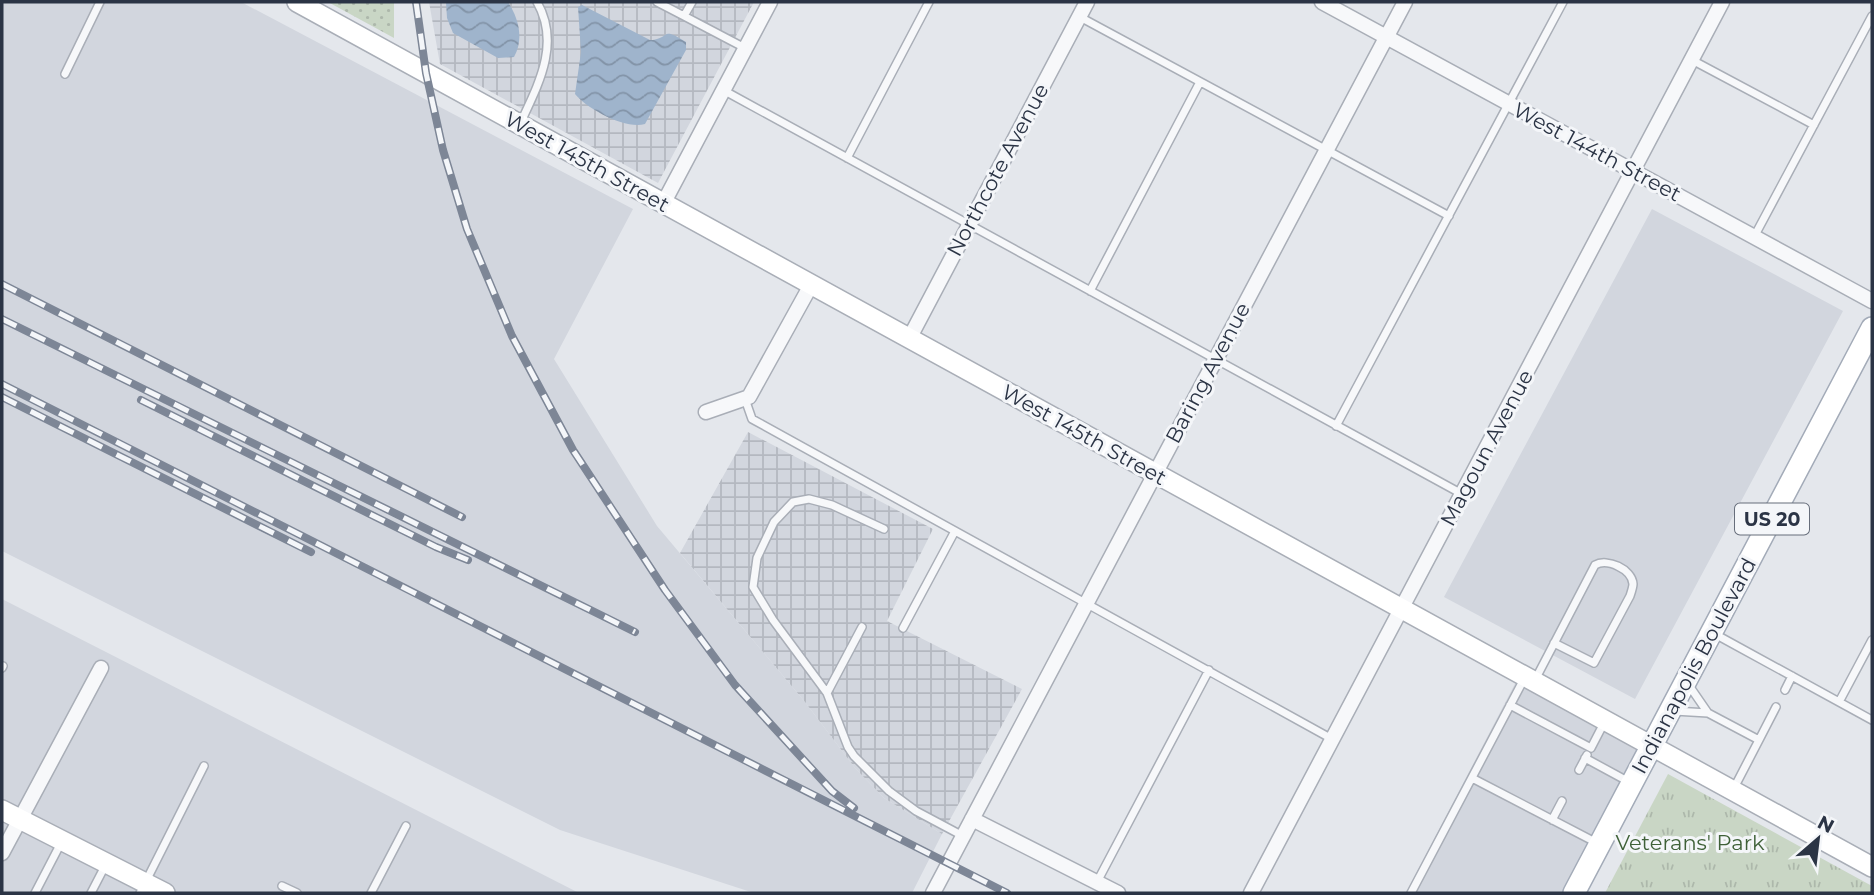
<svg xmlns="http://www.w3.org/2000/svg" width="1874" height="895" viewBox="0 0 1874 895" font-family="Montserrat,sans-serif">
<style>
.built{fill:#d2d6de}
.industrial{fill:url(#industrial-grid)}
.grass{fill:url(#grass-dots)}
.park{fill:url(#park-tufts)}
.water{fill:url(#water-waves)}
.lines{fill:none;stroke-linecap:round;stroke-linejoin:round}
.lane-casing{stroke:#a9aeb7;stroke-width:10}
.street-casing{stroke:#a9aeb7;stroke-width:17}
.secondary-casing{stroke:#a9aeb7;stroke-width:22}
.primary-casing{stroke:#a3abb8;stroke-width:24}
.lane{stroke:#f7f8fa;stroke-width:7}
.street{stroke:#f7f8fa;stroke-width:14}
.secondary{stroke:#fff;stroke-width:19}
.primary{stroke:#fff;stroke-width:21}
.rail-casing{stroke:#7d8696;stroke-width:8}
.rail{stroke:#f4f6f9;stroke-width:5;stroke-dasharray:16;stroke-linecap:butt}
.labels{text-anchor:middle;stroke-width:6;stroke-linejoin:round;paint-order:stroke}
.shield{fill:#f4f6f9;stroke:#676e7b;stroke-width:2}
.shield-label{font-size:19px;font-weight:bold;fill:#2b3445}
.street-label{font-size:21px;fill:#2b3445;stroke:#f4f6f9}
.park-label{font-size:21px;fill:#3f6138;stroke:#f4f6f9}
</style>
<defs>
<pattern id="industrial-grid" width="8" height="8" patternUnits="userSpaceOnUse" patternTransform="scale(1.75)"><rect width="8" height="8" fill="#d2d6de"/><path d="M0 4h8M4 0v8" fill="none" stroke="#b4b8c0"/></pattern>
<pattern id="grass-dots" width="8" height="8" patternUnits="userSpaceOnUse" patternTransform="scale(1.75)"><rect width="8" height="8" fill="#c9d6c5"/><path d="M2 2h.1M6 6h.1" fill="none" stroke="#adb8ab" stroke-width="1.8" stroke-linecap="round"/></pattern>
<pattern id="park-tufts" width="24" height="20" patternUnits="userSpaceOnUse" patternTransform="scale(1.75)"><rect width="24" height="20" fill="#c9d6c5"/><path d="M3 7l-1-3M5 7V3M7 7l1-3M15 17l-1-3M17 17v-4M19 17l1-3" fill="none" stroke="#adb8ab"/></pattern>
<pattern id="water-waves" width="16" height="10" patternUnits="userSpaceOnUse" patternTransform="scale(1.75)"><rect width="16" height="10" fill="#9fb4cc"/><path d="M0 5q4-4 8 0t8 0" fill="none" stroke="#8293a7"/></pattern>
</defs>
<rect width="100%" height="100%" fill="#e4e7ec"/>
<path class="built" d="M2,2H241L633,209L554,359L657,526L805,702L855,768L884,798L942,834L912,893H754L560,830L2,551Z
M1652,209L1843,311L1635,699L1444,597Z
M2,599L579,893H2Z
M1519,676L1648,748L1570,893H1406Z"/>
<path class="industrial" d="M429,2H754L658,183L440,64Z
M748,432L933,529L887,621L1022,689L942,834L884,798L855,768L805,702L680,553Z"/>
<path class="grass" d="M328,2H394V38Z"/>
<path class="park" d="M1668,774L1872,886V893H1605Z"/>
<path class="water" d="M446,2H508C519,19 524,39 514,57L498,58L453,33L447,18Z
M582,5L650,40C671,39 660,25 686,42V50L645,124C626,130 587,109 575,94L581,52L578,7Z"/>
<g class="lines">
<defs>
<path id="lane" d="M657,2L684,16L692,2
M684,16L745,48
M1080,17L1449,216
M1692,60L1814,125
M65,74L100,2
M723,90L1462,494
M520,124C538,85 561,44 537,2
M847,158L929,2
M1754,237L1872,16
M1090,291L1200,82
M745,399L752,419L1332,739
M1336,426L1563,2
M862,627L827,693L848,747L854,756L889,791L916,811L963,836
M903,628L955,531
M1713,633L1872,720
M2,668L3,666
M1535,680L1595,565C1607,558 1632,569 1633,584C1633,586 1631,593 1630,596L1594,663L1554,643
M1785,690L1792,676
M827,693L773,620L753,587L757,558L774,522L793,502L809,499L832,505L884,529
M1839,702L1872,640
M1510,705L1591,748L1605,721
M1674,711L1708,713L1688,684
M1708,713L1759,740L1733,790
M1759,740L1776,707
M1585,758L1631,783
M1579,770L1587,755
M1472,778L1599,844
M1552,820L1562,801
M1097,882L1209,670
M282,886L297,893
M35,893L62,841
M91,893L105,866
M140,893L204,766
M371,893L406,826
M1411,893L1524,679"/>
<path id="street" d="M1322,2L1872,301
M663,204L770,2
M909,339L1087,2
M706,412L749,397L811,285
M972,819L1118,893
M2,853L101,668
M933,893L1405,2
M1251,893L1722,2"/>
<path id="secondary" d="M297,2L1872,867
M2,810L165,893"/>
<path id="primary" d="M1574,893L1872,328"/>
</defs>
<use href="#lane" class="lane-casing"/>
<use href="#street" class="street-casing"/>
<use href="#secondary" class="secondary-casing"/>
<use href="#primary" class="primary-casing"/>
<use href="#lane" class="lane"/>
<use href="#street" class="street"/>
<use href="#secondary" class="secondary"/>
<use href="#primary" class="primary"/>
<defs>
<path id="rail" d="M416,2L426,73L443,150L467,229L512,336L573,450L665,590L735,685L832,791L854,808
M2,284L462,517
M2,319L635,632
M2,384L1007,893
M2,397L311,552
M141,400L436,547L468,560"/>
</defs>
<use href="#rail" class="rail-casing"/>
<use href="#rail" class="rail"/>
</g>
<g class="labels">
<rect class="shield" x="1735" y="503.5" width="74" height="31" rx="5"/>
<g class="shield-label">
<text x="1772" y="526">US 20</text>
</g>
<g class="street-label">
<text transform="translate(1597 152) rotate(28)" y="7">West 144th Street</text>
<text transform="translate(587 162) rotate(29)" y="7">West 145th Street</text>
<text transform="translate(998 170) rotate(-62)" y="7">Northcote Avenue</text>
<text transform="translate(1208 373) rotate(-62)" y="7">Baring Avenue</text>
<text transform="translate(1084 435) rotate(29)" y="7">West 145th Street</text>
<text transform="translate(1487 448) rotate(-62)" y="7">Magoun Avenue</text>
<text transform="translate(1694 666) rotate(-62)" y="7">Indianapolis Boulevard</text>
</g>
<g class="park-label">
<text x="1690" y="850">Veterans' Park</text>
</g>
</g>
<rect width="1874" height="895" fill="none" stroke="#2b3445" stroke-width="7"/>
<g transform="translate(1818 839) rotate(28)" stroke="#f4f6f9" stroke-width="5" paint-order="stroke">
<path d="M0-5L12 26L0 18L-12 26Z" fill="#2b3445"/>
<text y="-10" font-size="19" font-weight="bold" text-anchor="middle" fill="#2b3445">N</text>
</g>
</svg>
